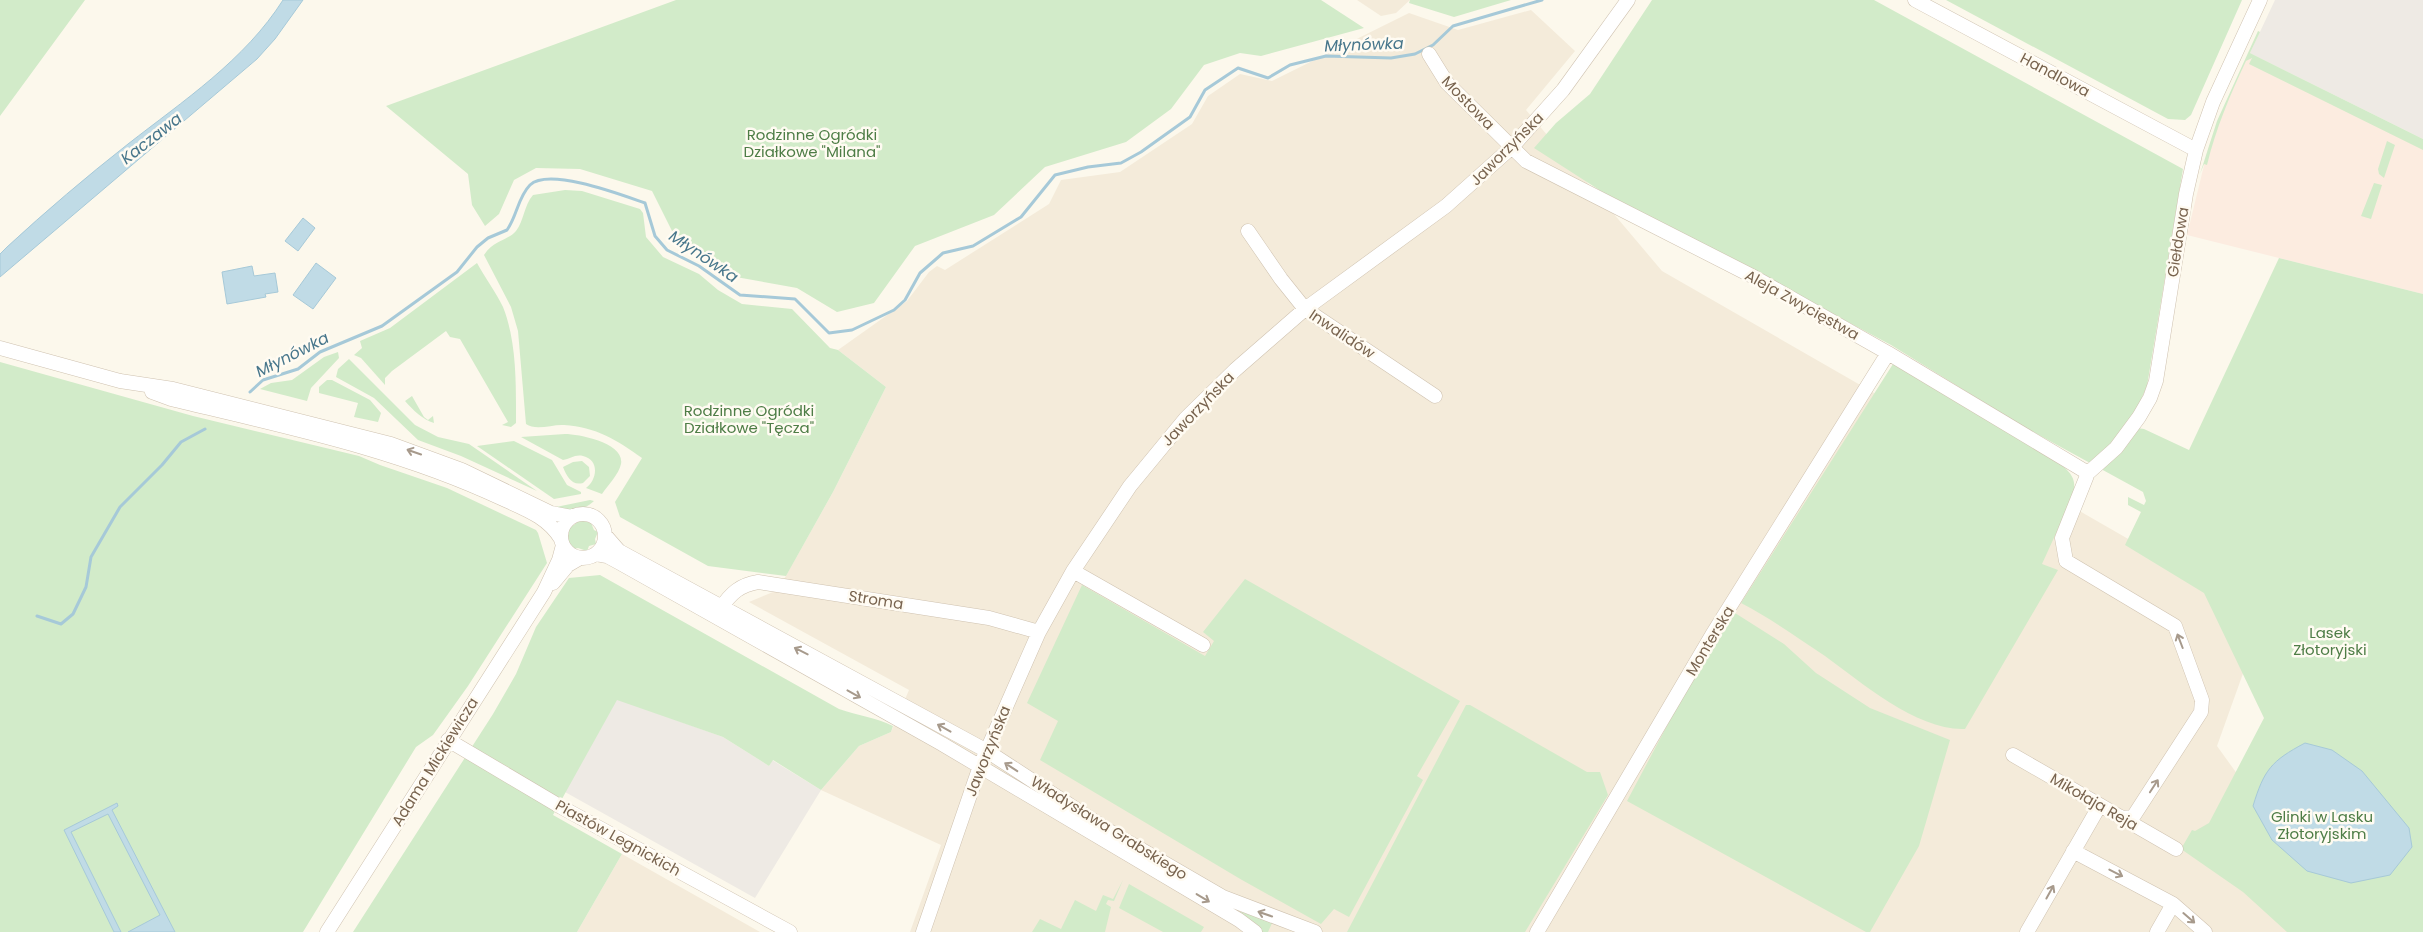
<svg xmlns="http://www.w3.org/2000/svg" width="2423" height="932" viewBox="0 0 2423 932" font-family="Poppins,sans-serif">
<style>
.residential{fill:#f4ebda}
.commercial{fill:#fcece0}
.industrial{fill:#eeeae4}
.green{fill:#d2ebc9}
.water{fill:#c0dbe6;stroke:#a6c9d8}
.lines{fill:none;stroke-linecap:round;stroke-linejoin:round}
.stream{stroke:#a6c9d8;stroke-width:3}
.minor-casing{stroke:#cfc2b0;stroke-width:15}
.minor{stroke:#fff;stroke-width:14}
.oneway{stroke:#a79a8c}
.labels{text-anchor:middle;stroke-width:5;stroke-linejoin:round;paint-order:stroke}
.street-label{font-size:15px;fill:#78634e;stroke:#fffbf2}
.park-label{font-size:15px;fill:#4e7d46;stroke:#fffbf2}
.water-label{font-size:16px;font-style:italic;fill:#47768b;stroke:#fffbf2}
</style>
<rect width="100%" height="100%" fill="#fcf8ec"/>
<path class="residential" d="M1357,0H1410L1396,13L1381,16Z
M1531,10L1575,51L1526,110L1662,271L2170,563L2260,626L2217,746L2320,889L2423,932H910L941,845L821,790L859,746L891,732L909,690L749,602L778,590L833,492L886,387L838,350L907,301L929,272L937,266L945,270L1049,204L1061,180L1120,172L1192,124L1208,96L1240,74L1272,81L1409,13L1458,30Z
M622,854L760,932H577Z"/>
<path class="commercial" d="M2249,53L2423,141V294L2187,235L2208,149L2217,124Z"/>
<path class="industrial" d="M2275,0H2423V139L2250,53Z
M617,699L723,737L769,766L772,760L821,790L755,898L565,792Z"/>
<path class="green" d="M0,0H85L0,116Z
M676,0H1321L1364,28L1261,56L1240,53L1204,65L1171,109L1126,142L1045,167L994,215L915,246L874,303L837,312L797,288L736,277L702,253L677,241L652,191L580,169L536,168L514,180L499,214L485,226L472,205L468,174L386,106Z
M1410,0H1511L1454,17L1409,3Z
M1652,0H1874L2183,169L2147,386L2136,411L2124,426L2144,429L2189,450L2279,258L2423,294V932H2287L2243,892L2181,849L2192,830L2195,831L2209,823L2264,718L2204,593L2125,545L2141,512L2128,505V497L2144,505L2146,501L2143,492L2019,424L1891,345L1706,246L1618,202L1534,148L1556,123L1590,94Z
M1946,0H2242L2191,115L2185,120L2168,119Z
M2258,31L2260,32L2250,53L2423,139V150L2249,64L2252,58L2246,61C2230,95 2216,128 2207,165L2204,164L2200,174L2217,121Z
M2387,141L2395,145L2384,178L2379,174L2378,169Z
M2374,183L2382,185L2371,219L2361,216Z
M565,190L582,191L640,209L643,213L646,237L663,257L699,274L718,290L742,304L792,309L830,348L838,350L886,387L833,492L786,576L708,566L620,517L615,502L642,458C617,440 596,427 564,425C553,424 536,431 526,424L518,331L511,307L484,255C495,239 506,242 516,231C524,221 524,205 533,195Z
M477,263C485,278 496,292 503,307C517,342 516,386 516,423L511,427L502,425L508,422L460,339L450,337L446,331L392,371L385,378V385L361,358L354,355L362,348L360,341L390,328Z
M338,352L339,358L311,388L307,401L260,389L271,383L292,380L324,357Z
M349,359L415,425L438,437L469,444L537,491L461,456L418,440L374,398L336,377L338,369Z
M0,362L193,416L359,456L380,465L447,488L536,530L538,533L547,563L468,686L433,735L416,747L303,932H0Z
M1893,364L2063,466C2074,476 2076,482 2073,496L2042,564L2058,570L1965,729C1918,731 1862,683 1825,656C1798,638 1770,618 1741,603Z
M327,380H332L370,400L381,413L378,422L354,417L358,403L319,393V387Z
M412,396L424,417L428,420L433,416L434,423C423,420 413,410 405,401Z
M565,434C579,434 625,443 621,464C619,474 608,485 602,494L586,488C597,480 600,460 583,456C575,454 570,459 563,460L521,437Z
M514,441L552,460L567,485L581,492V494L554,499L477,446Z
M582,461L589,467L590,476L583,483C572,486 567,477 563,467L573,462Z
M590,500L594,501C584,511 568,511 556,507Z
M580,520L591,523L594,530L598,532L595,539L596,544L589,546L587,551L578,548L573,549L566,537L569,534V526L574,525Z
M600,575L839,709C858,716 875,717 893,726L891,732L859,746L821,790L773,760L769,766L723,737L617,700L553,815L622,854L577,932H353L493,714L516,674L536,627L569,578Z
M1245,579L1460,701L1417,776L1423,780L1349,917L1334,909L1321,924L1242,880L1040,760L1058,721L1027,703L1082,585L1205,656L1214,641L1203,632Z
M1735,613L1784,644L1816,673L1870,708L1950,740L1919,846L1870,932H1866L1627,801L1694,675Z
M1466,705H1470L1587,772H1600L1608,795L1525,932H1347Z
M1123,880L1114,901L1108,900L1106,904L1111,907L1105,932H1032L1040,919L1061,929L1075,900L1096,911L1103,895L1113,899Z
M1129,884L1204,927L1201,932H1163L1119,908Z
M1241,910L1273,921L1268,932H1262L1240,913Z"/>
<path class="water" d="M283,0H303L275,39L257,59L0,277V254L7,247C46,211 86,177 128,144C183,101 245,60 283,0Z
M303,218L315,228L298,251L285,241Z
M316,263L336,278L313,309L293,295Z
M252,266L254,276L275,273L278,292L265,294L266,297L227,304L222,272Z
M2305,743L2332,750L2362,771L2409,828L2412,847L2390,875L2351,883L2307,871L2272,840L2253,806C2264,770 2271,761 2305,743Z
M117,803L118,806L112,810L175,932H128L160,915L108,814L71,832L121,932H114L64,830Z"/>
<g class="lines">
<path class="stream" d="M250,392L263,380L298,369L320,352L382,326L457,272L477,247L488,238L507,230C517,216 518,197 530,185C549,167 622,195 645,203L655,236L667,250L699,266L740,295L795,299L829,333L852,330L894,310L905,300L920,273L943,253L973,246L1021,217L1055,175L1088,167L1121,163L1141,152L1190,117L1205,90L1238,68L1268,78L1290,65L1326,56L1391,58L1415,54L1433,45L1453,26L1542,0
M37,616L61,624L73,614L86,587L91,557L120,507L162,465L181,442L205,429"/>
<defs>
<path id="minor" d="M1915,0L2196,150
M1429,54L1447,83L1526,161L1754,277L1888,353L2088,473
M1248,231L1281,279L1305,309L1435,396
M0,348L120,381L173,389L391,444L462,470L551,513L572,517
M152,392L171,399C283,426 397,449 503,499C525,509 548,517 561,539
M561 536a22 22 0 1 1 44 0a22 22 0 1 1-44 0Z
M605,535L619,551L987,751L1111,832L1223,897L1315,932
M596,554L607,556L620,563L942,744L1239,920L1255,932
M1073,571L1203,645
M553,583L568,565L580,558
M721,608C731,593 740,585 758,582L989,618L1039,632
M448,740L561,807L790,932
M2013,755L2176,849
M2122,818L2133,817L2201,712L2202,700L2175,626L2066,561L2062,538L2088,473L2116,448L2139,417L2150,398L2156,381L2186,194L2196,150L2213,102L2260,0
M2073,851L2173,904L2205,932
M327,932L544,592L559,560L563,545
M923,932L980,766L1039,632L1073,571L1130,486L1186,418L1235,370L1305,309L1446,206L1512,147L1563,90L1628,0
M1537,932L1712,635L1888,353
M2027,932L2100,805
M2157,932L2173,904"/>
</defs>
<use href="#minor" class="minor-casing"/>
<use href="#minor" class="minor"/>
</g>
<defs><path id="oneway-shaft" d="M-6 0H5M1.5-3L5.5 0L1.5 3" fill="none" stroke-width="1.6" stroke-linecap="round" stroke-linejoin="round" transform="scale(1.25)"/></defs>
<g class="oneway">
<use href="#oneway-shaft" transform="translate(414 452) rotate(-161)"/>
<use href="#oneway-shaft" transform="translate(2180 641) rotate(-111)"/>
<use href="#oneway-shaft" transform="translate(801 651) rotate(-153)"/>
<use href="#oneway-shaft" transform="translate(854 694) rotate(29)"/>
<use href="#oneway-shaft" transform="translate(944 728) rotate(-151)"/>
<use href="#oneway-shaft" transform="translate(1011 767) rotate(-147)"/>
<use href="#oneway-shaft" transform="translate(2154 786) rotate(-57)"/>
<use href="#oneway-shaft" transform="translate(2116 873) rotate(27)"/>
<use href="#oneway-shaft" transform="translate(2050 892) rotate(-61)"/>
<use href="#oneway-shaft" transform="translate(1203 898) rotate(31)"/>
<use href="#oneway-shaft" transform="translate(1265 914) rotate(-161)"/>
<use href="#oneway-shaft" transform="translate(2189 918) rotate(41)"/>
</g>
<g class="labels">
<g class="street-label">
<text transform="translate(2055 75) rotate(28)" y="5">Handlowa</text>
<text transform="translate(1468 103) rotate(46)" y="5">Mostowa</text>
<text transform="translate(1507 149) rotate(-45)" y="5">Jaworzyńska</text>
<text transform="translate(2178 242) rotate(-81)" y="5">Giełdowa</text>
<text transform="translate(1802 305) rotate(29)" y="5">Aleja Zwycięstwa</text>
<text transform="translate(1342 334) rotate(34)" y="5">Inwalidów</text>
<text transform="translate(1198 409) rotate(-46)" y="5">Jaworzyńska</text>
<text transform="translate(876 600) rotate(9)" y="5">Stroma</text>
<text transform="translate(1710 641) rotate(-59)" y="5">Monterska</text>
<text transform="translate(988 751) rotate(-68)" y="5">Jaworzyńska</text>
<text transform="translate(435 762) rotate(-58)" y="5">Adama Mickiewicza</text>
<text transform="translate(2094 802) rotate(30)" y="5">Mikołaja Reja</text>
<text transform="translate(1109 828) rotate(32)" y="5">Władysława Grabskiego</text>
<text transform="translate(618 838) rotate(29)" y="5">Piastów Legnickich</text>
</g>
<g class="park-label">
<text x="812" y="140">Rodzinne Ogródki<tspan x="812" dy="17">Działkowe "Milana"</tspan></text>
<text x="749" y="416">Rodzinne Ogródki<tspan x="749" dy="17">Działkowe "Tęcza"</tspan></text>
<text x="2330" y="638">Lasek<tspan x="2330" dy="17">Złotoryjski</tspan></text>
<text x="2322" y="822">Glinki w Lasku<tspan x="2322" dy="17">Złotoryjskim</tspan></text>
</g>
<g class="water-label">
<text transform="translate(1364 44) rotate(-2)" y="6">Młynówka</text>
<text transform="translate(151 138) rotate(-38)" y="6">Kaczawa</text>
<text transform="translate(704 256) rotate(34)" y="6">Młynówka</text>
<text transform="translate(292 354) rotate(-27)" y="6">Młynówka</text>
</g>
</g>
</svg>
